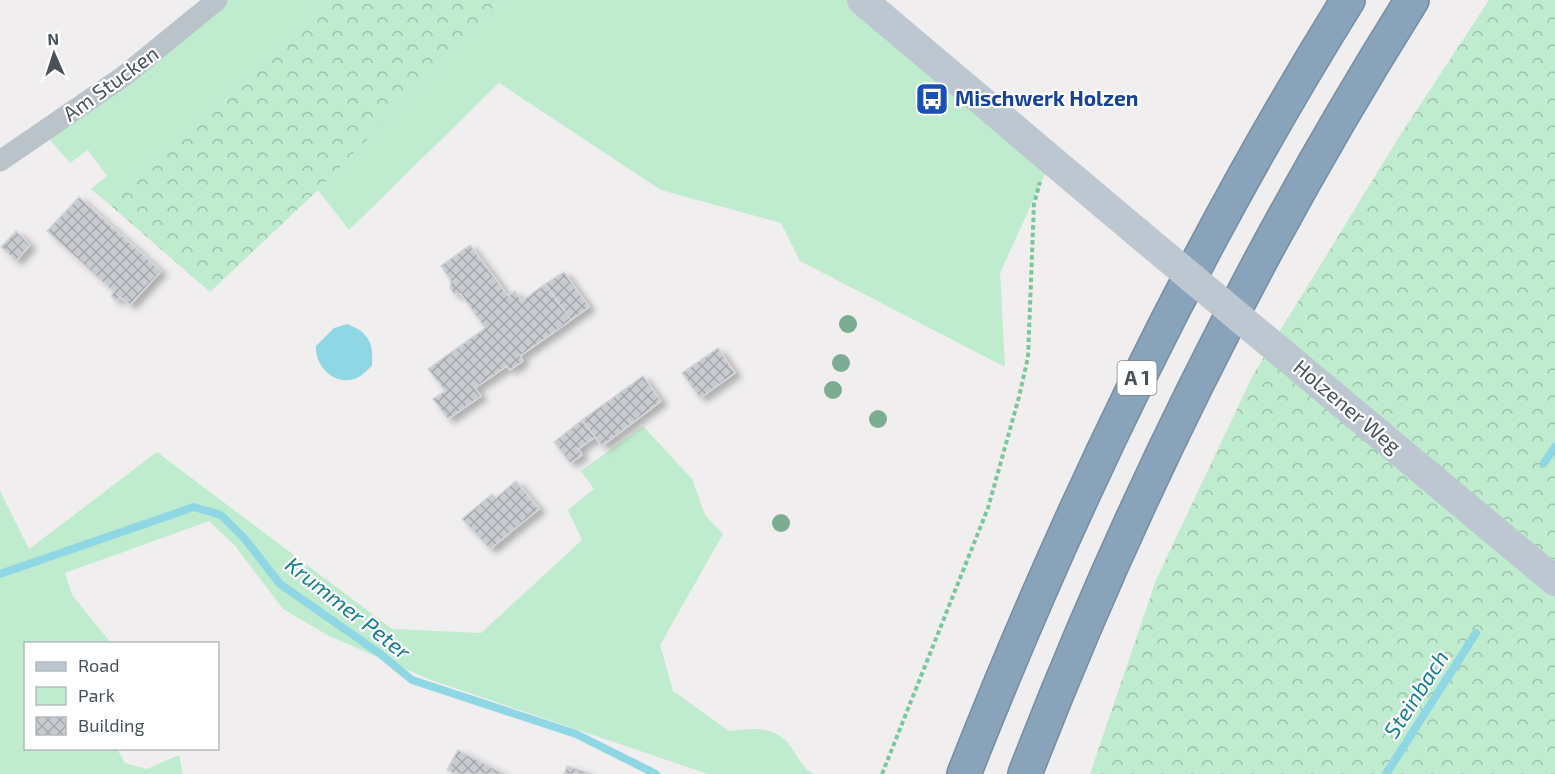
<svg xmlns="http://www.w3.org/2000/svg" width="1555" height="774" viewBox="0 0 1555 774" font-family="'Exo 2',sans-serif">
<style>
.green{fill:#bfebce}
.forest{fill:url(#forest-crowns)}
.water{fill:#8fd7e5}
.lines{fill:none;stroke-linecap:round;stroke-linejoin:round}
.stream{stroke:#8fd7e5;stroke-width:8}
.building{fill:url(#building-cross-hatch);stroke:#d2d5d9;stroke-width:1.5;filter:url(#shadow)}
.motorway-casing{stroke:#748ea5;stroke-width:36}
.path{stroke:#7ac79d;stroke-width:4;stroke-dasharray:4.5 3;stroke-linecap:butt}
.minor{stroke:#bac3ca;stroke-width:21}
.secondary{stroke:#bdc7d1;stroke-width:30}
.motorway{stroke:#89a3ba;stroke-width:33}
.secondary-bridge{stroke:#bdc7d1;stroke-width:30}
.tree{fill:#7cac92}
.labels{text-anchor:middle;stroke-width:4.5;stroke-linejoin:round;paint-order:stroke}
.shield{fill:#fff;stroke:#7e868c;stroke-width:1.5}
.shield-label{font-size:20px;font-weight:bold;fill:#47525a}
.street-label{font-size:21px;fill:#47525a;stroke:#fff}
.transit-label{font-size:21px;font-weight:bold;fill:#164399;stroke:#fff;text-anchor:start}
.water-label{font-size:22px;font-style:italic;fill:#167c90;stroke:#fff}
</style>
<defs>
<pattern id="forest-crowns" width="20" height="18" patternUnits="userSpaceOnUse" patternTransform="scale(1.5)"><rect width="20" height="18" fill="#bfebce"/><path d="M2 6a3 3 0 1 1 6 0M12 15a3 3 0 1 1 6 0" fill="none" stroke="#9dc1aa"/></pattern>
<pattern id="building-cross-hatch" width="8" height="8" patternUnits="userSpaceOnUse" patternTransform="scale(1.5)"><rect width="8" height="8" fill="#c8cbd0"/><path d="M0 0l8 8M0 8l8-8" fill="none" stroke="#a4a7ac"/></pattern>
<filter id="shadow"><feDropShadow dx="6" dy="4" stdDeviation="3" flood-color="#0004"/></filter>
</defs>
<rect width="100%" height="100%" fill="#f0eeee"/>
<path class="green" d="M217,0H323L282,49L109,204L91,189L107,176L88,150L70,163L44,133Z
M499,0H862L1051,161L1000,273L1005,367L800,261L781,223L661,190L499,83L349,230L318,190L482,21Z
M643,426L692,479L705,515L723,534L660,645L673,691L729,731C748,729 772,725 787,742C798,754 799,766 814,774H708L431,680L329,636L283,609L236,547L209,521L65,573L72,595L111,643L26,644V748L117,749L125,763L147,769L179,755L183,774H0V491L29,549L157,452L392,629L481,633L582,540L568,510L594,489L581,471Z"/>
<path class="forest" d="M323,0H499L482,21L318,190L210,292L109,204L282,49Z
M1489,0H1555V774H1090L1156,580L1253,375L1399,137Z"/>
<path class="water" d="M347,324C369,332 374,344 372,366C368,369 362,376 357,378C335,387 315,367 316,346L334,328Z"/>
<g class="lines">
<path class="stream" d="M1544,463L1555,447
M0,574L194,507L221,515L244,538L280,584L379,653L412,680L576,734L656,774
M1386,774L1476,633"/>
</g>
<path class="building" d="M79,197L161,271L130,305L120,297L116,301L111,296L114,292L47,231Z
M16,231L30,245L16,261L1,247Z
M470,245L508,296L515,291L522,301L545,284L571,320L520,356L523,361L510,370L507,366L475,388L481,396L448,419L433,399L445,391L428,369L485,328L461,294H454L450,288L451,281L441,266Z
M564,272L589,307L571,320L545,284Z
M718,348L735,373L700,398L682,373Z
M643,376L661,401L602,446L582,420Z
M582,420L595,437L578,449L582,455L570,463L554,442Z
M516,481L539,509L490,549L462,519L492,494L496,498Z
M458,750L504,774H454L447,770Z
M567,766L592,774H564Z"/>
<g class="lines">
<defs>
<path id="motorway" d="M964,774C1070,505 1195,246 1348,0
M1025,774C1129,505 1259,244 1412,0"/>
</defs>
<use href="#motorway" class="motorway-casing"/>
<path class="path" d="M882,774L988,508L1019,397L1028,357L1034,204L1040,182"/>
<path class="minor" d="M0,161L124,76L217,0"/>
<path class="secondary" d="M862,0L1138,233
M1282,353L1555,581"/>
<use href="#motorway" class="motorway"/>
<path class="secondary-bridge" d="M1138,233L1282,353"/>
</g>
<g class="tree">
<circle cx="848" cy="324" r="9"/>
<circle cx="841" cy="363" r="9"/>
<circle cx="833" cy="390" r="9"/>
<circle cx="878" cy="419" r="9"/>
<circle cx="781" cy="523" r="9"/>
</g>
<defs>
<symbol id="bus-square" viewBox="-11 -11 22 22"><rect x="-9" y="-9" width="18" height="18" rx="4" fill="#1a4fb4" stroke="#fff"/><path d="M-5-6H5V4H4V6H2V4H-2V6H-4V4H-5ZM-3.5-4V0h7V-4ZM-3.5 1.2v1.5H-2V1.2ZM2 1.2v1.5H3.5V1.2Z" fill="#fff"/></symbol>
</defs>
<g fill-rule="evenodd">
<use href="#bus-square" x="913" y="80" width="38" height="38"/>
</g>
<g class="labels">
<rect class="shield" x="1117.5" y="361" width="39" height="34" rx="4.5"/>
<g class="shield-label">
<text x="1137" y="385">A 1</text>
</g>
<g class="street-label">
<text transform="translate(111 84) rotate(-36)" y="7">Am Stucken</text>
<text transform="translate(1347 407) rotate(40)" y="7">Holzener Weg</text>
</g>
<g class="transit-label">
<text x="955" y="106">Mischwerk Holzen</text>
</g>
<g class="water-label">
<text transform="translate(348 608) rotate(38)" y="8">Krummer Peter</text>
<text transform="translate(1416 694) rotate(-57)" y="8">Steinbach</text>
</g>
</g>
<rect x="24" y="642" width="195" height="108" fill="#ffffff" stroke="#b5babd" stroke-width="1.5"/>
<rect x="36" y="662" width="30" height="9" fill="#bdc7d1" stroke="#b5babd" stroke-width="1.5"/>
<text x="78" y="672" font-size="18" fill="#47525a">Road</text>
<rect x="36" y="687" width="30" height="18" fill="#bfebce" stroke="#b5babd" stroke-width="1.5"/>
<text x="78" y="702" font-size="18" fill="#47525a">Park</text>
<rect x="36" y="717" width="30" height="18" fill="url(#building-cross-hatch)" stroke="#b5babd" stroke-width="1.5"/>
<text x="78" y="732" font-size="18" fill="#47525a">Building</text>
<g transform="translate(54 54) rotate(357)" stroke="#ffffff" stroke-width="4.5" paint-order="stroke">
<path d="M0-4.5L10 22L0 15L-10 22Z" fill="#47525a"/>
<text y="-9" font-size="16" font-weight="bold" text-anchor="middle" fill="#47525a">N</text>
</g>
</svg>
